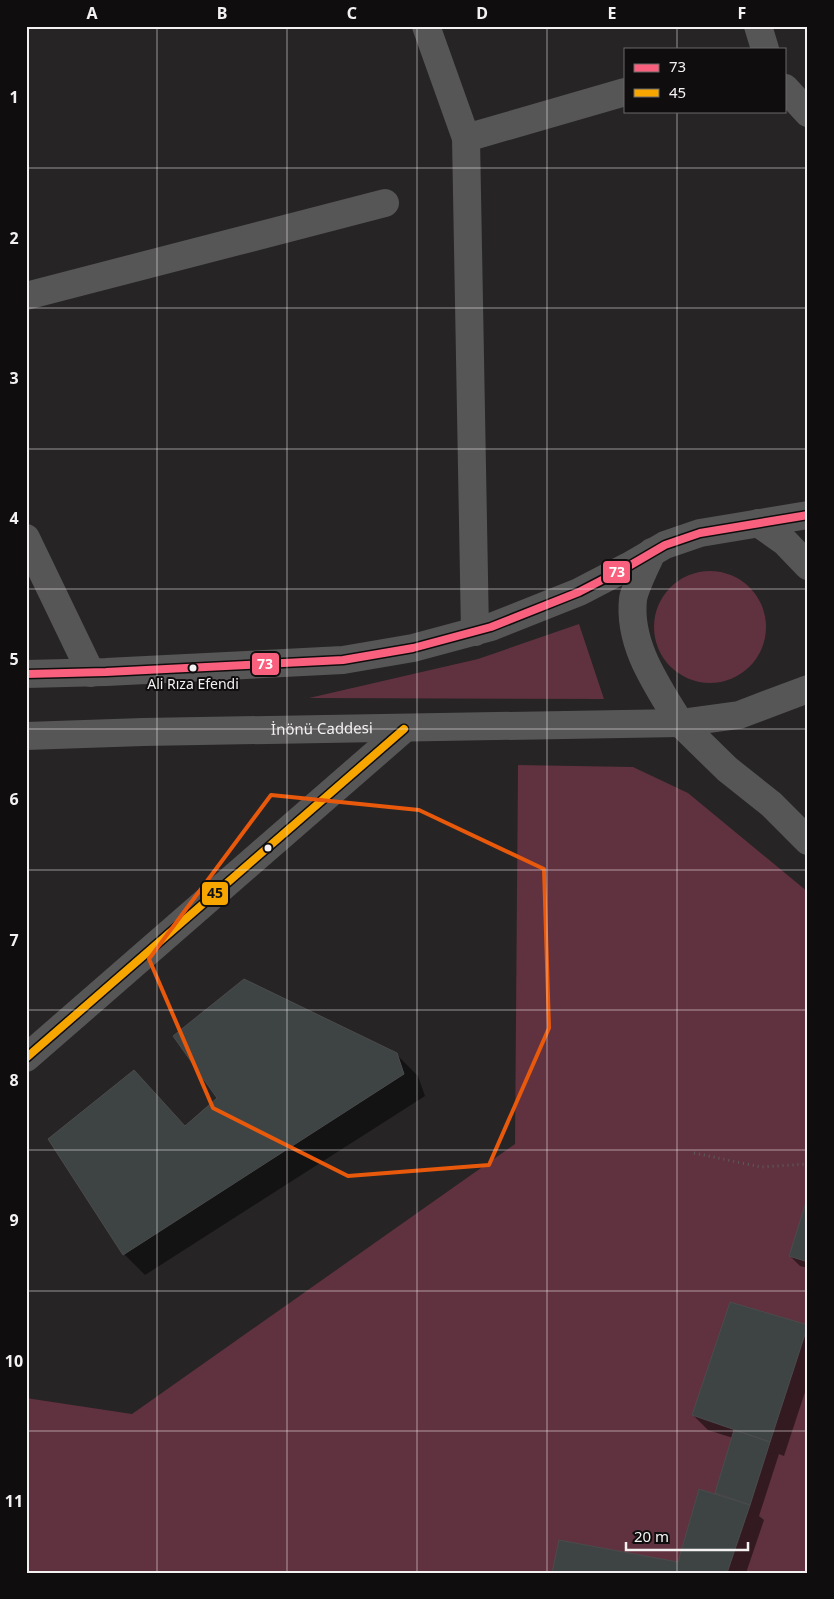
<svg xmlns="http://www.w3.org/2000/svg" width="834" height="1599" viewBox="0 0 834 1599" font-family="'Noto Sans',sans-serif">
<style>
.green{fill:#60313e}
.shadow{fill:#0007}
.building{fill:#3e4444;stroke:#4b4b4c}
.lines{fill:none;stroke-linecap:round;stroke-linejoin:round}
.path{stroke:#5d5b5c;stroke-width:3;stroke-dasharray:1 4;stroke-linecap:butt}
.minor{stroke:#575656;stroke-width:28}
.tertiary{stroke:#575656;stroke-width:28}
.secondary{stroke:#575656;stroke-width:28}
.bus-1-casing{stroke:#0f0d0d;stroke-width:11}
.bus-2-casing{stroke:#0f0d0d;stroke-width:11}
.bus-1{stroke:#f8607d;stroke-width:8}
.bus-2{stroke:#f7a600;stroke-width:8}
.marked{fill:none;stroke:#e8590c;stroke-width:4;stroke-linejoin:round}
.grid{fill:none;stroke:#f4f1f2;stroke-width:1;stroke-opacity:0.55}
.bus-dot{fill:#f4f1f2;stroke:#0f0d0d;stroke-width:2}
.labels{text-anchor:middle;stroke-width:4;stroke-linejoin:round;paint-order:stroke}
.bus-label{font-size:14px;fill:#f4f1f2;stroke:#0f0d0d}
.street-label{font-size:15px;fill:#f4f1f2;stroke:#0f0d0d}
.line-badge{stroke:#0f0d0d;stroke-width:2}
.badge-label{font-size:14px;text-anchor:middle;font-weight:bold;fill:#fff}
.pale-badge-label{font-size:14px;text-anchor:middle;font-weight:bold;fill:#111}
.neatline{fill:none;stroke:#f4f1f2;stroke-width:2}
.grid-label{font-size:16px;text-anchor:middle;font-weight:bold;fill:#f4f1f2}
</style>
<rect width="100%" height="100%" fill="#262425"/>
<path class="green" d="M654 627a56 56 0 1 1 112 0a56 56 0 1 1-112 0Z
M579,624L604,699L309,698L478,659Z
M518,765L633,767L688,793L808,892V1573H26V1398L132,1414L515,1144Z"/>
<path class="shadow" d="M396,1054L418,1076L425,1096L145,1275L124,1254L134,1072L186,1127L219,1099Z
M808,1204V1268L800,1266L790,1256Z
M807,1326L808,1383L784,1456L779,1454L759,1516L764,1520L746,1573H553L679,1563L720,1497L717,1493L733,1438L708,1430L693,1415Z"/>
<path class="building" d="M244,979L397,1053L404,1074L123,1255L48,1139L134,1070L185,1126L217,1098L173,1036Z
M806,1202L808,1203V1262L789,1256Z
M730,1302L808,1325L770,1442L692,1415Z
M734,1430L770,1442L750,1505L715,1493Z
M699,1489L750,1505L727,1573H552L559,1540L678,1562Z"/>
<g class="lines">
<path class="path" d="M694,1153L761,1167L808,1164"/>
<path class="minor" d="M426,26L466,138L625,92
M758,26L765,49
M785,88L808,113
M466,138L475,632
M26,296L385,203
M26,538L91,673
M26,1058L404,729"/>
<path class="tertiary" d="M680,723L727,769L771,804L808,841"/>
<g class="secondary">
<path d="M758,523L785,542L808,566"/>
<path d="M652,552C647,564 635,587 633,599C628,645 657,685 680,723"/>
<path d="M26,674L106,672L343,660L413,648L491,627L579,592L629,566L665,545L700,533L808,515"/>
<path id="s1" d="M26,736L143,732L680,723L739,715L808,689"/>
</g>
<defs>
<path id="bus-1" d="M26,674L106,672L343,660L413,648L491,627L579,592L629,566L665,545L700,533L808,515"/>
<path id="bus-2" d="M26,1058L404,729"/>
</defs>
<use href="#bus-1" class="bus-1-casing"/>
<use href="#bus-2" class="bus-2-casing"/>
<use href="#bus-1" class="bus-1"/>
<use href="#bus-2" class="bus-2"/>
</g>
<path class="marked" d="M271,795L419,810L544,869L549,1028L489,1165L348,1176L213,1108L149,959Z"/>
<path class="grid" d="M157,26V1573M287,26V1573M417,26V1573M547,26V1573M677,26V49M677,111V1573M26,168H808M26,308H808M26,449H808M26,589H808M26,729H808M26,870H808M26,1010H808M26,1150H808M26,1291H808M26,1431H808"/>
<g class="bus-dot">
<circle cx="193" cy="668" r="4.5"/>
<circle cx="268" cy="848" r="4.5"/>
</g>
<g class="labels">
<g class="bus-label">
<text x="193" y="689">Ali Rıza Efendi</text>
</g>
<g class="street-label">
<text dy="5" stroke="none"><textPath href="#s1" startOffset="296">İnönü Caddesi</textPath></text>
</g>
</g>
<g class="line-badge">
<rect x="602" y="560" width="29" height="24" rx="5" fill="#f8607d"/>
<rect x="251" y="652" width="29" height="24" rx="5" fill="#f8607d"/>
<rect x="201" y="881" width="28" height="25" rx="5" fill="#f7a600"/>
</g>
<g class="badge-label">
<text x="617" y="577">73</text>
<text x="265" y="669">73</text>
</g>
<g class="pale-badge-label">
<text x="215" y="898">45</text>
</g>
<rect width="834" height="1599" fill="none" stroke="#0f0d0d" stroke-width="55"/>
<rect x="624" y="48" width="162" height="65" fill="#0f0d0d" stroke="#6b6869"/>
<rect x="634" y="64" width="25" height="8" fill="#f8607d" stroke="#6b6869"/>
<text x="669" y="72" font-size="15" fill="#f4f1f2">73</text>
<rect x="634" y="89" width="25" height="8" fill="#f7a600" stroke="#6b6869"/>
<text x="669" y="98" font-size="15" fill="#f4f1f2">45</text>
<path d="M626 1542v8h122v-8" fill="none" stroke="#f4f1f2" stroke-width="2.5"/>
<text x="634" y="1542" font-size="15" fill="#f4f1f2" stroke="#0f0d0d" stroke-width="4" paint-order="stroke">20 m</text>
<rect x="28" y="28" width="778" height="1544" class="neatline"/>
<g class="grid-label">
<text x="92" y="19">A</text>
<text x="222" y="19">B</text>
<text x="352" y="19">C</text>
<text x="482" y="19">D</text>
<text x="612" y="19">E</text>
<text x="742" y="19">F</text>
<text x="14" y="103">1</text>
<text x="14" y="244">2</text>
<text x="14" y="384">3</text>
<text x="14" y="524">4</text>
<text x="14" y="665">5</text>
<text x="14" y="805">6</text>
<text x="14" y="946">7</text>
<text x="14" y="1086">8</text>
<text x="14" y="1226">9</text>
<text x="14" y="1367">10</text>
<text x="14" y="1507">11</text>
</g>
</svg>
